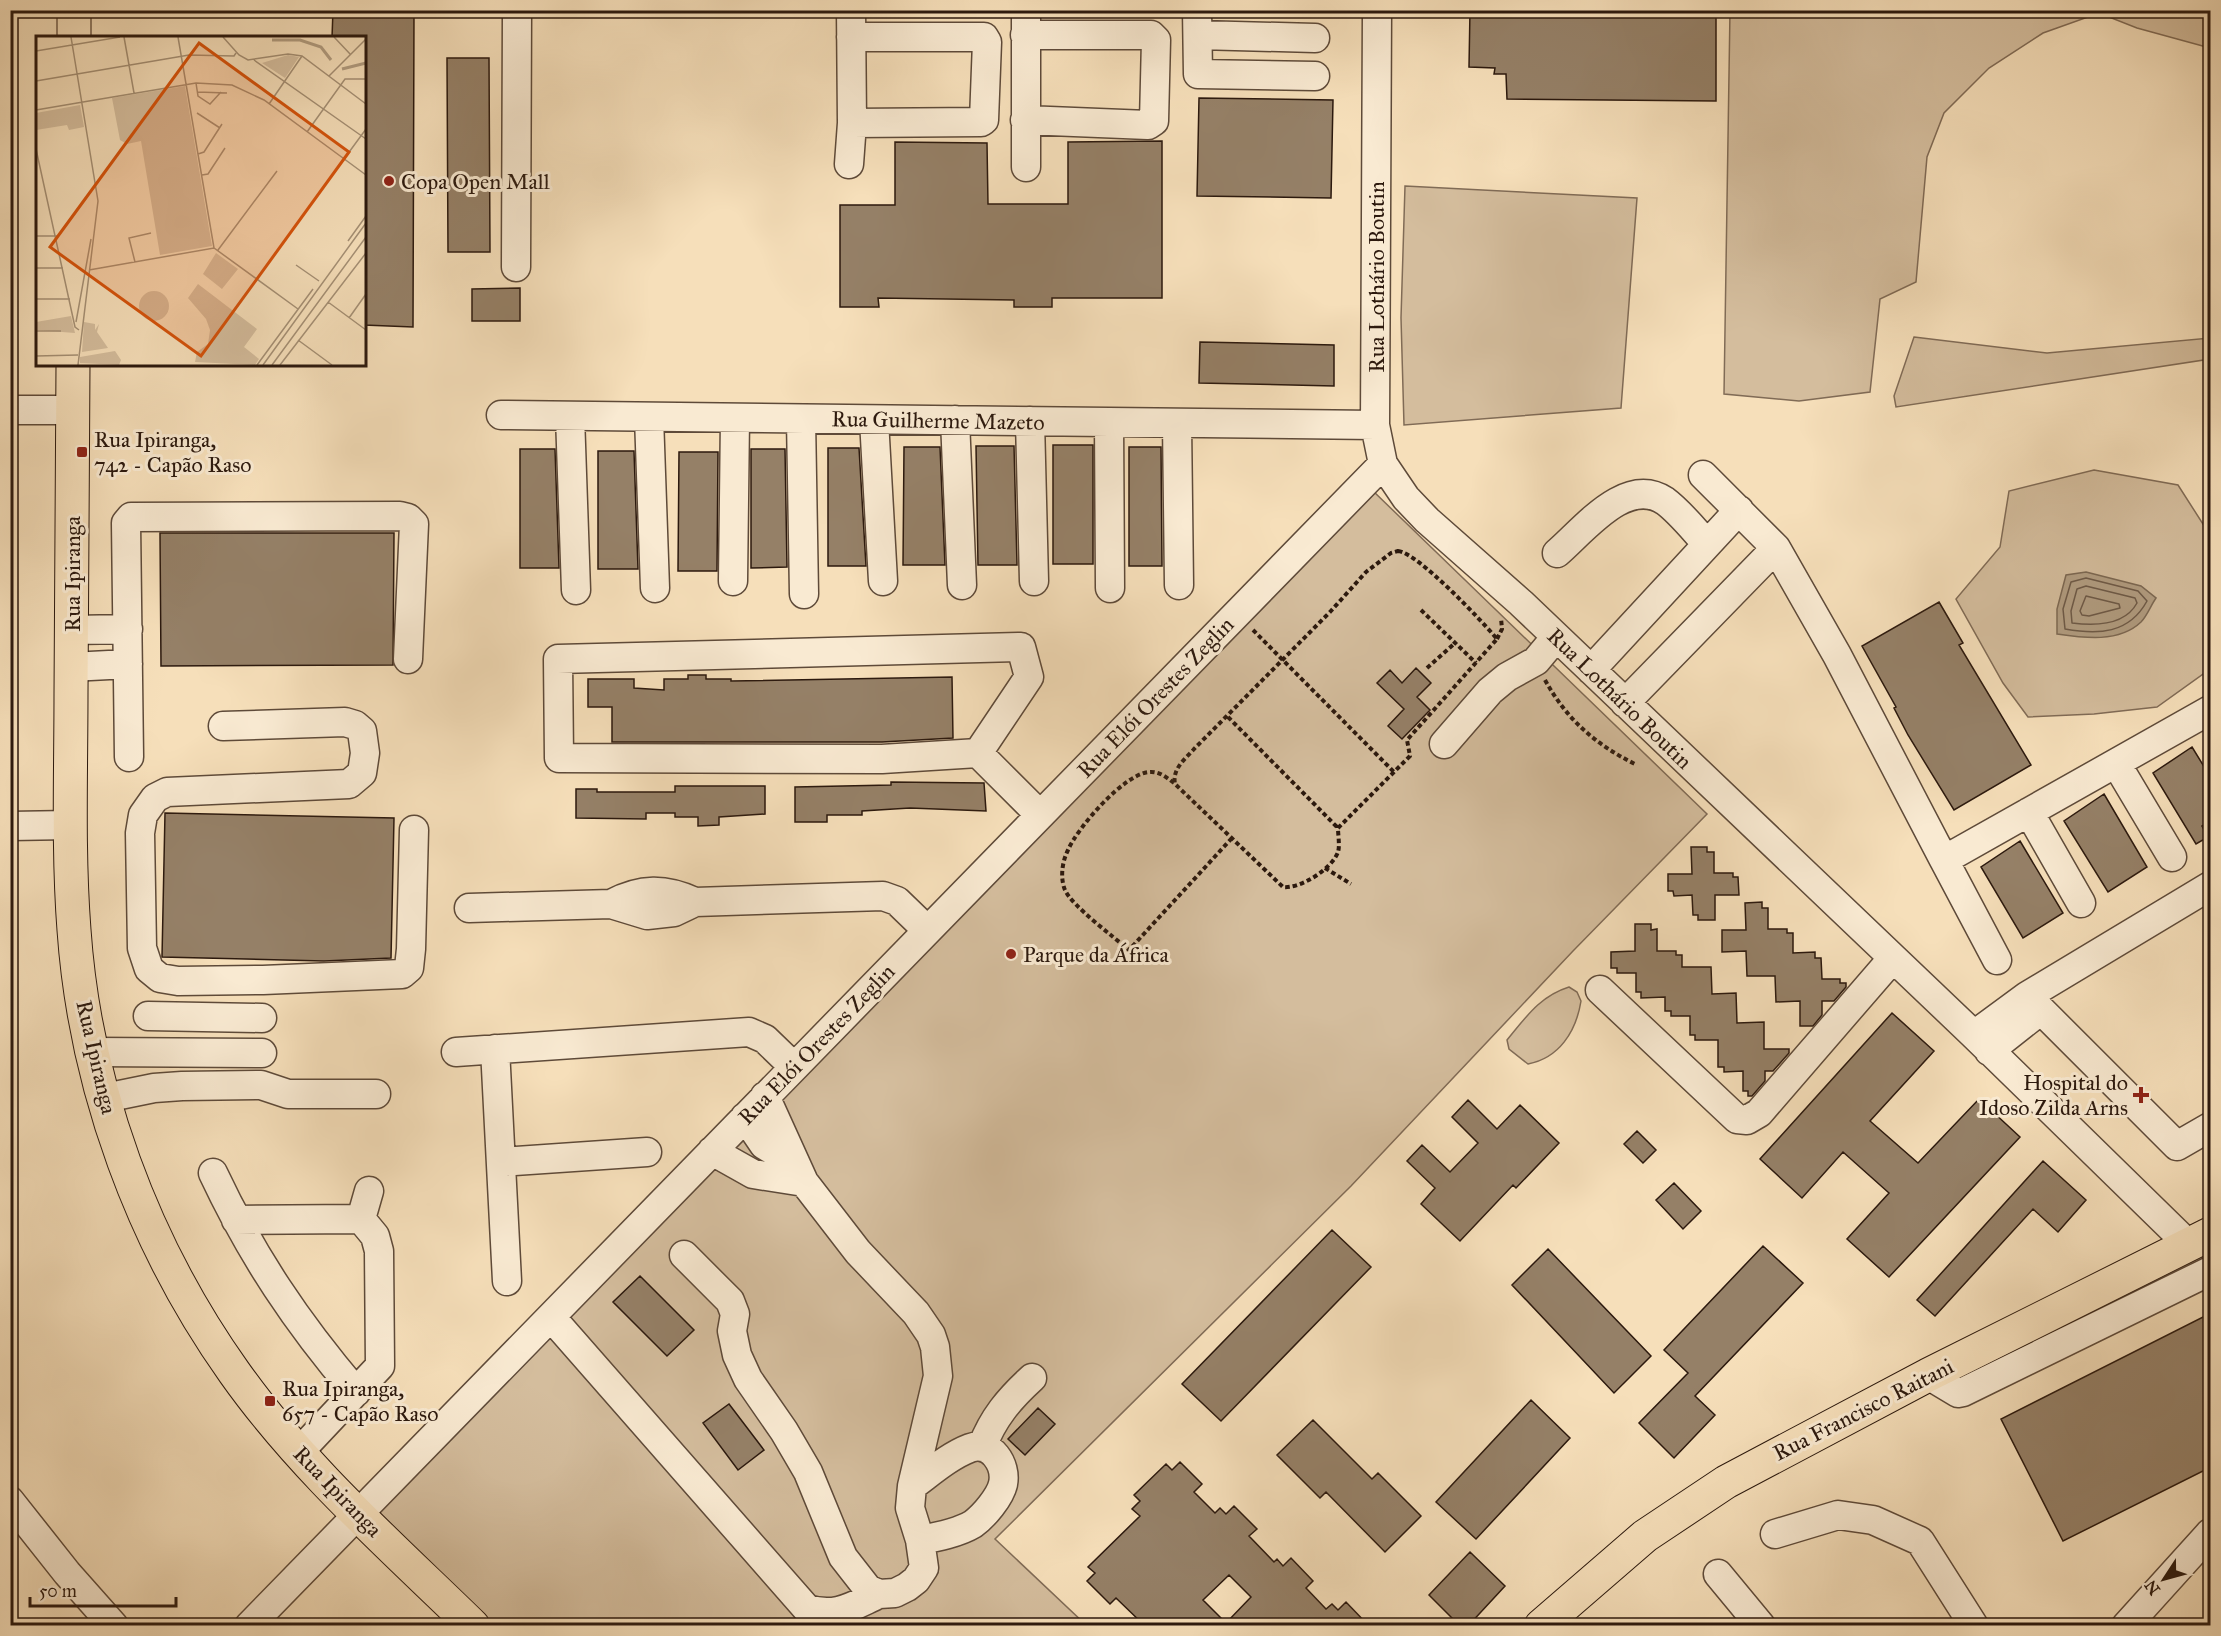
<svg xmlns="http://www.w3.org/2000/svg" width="2221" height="1636" viewBox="0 0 2221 1636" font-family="'IM FELL Great Primer',serif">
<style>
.green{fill:#d4bd9d;stroke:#806b56;stroke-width:1.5}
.water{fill:#b19c80;stroke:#7c6852;stroke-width:1.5}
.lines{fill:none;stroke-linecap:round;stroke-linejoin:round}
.shore{stroke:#6e5a47;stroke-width:1.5}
.building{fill:#958067;stroke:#2c190e;stroke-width:1.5;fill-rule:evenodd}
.minor-casing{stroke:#5e4a39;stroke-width:31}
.major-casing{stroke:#2c190e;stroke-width:35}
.path{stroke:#2c190e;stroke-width:4;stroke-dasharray:4.5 3;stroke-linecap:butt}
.minor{stroke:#f9ead2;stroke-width:28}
.major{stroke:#f6dfba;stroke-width:33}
.poi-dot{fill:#8f2418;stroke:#f9ead2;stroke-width:2}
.labels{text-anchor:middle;stroke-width:6;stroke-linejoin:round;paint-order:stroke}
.poi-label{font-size:22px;fill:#2c190e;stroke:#f9ead2;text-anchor:start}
.street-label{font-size:22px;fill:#2c190e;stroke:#f9ead2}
.inset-river{fill:none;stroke:#b19c80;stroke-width:3}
.inset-road{fill:none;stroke:#a59075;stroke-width:1.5}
.view{fill:#d5530c;fill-opacity:0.15;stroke:#d5530c;stroke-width:3}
.inset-edge{fill:none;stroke:#2c190e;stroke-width:3}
</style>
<rect width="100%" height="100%" fill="#f6dfba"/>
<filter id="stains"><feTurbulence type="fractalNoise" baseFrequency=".00333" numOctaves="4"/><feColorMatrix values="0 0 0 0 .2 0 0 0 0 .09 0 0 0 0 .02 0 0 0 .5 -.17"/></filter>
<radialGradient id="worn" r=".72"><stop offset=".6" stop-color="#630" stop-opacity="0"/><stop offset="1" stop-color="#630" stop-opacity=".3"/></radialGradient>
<path class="green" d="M1730,11H2210V48L2137,28L2099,13L2043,33L1989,68L1944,113L1927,157L1916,282L1880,299L1870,392L1799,401L1724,394Z
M1405,186L1637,198L1621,408L1404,425L1401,318Z
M1914,337L2047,353L2210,338V359L1896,407L1894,396Z
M2094,470L2178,485L2210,535V669L2157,707L2094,714L2028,717L2003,683L1956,599L2000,547L2009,491Z
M1372,490L1707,814L1573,951L1351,1186L995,1539L1086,1625H490L375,1513Z
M1569,987L1577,992L1581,1001C1576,1032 1559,1058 1528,1064L1509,1049L1507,1040C1526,1017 1540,996 1569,987Z"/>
<path class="water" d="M2086,572L2141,586L2156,598C2151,605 2147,616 2141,622C2119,643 2084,638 2057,634V609L2066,575Z"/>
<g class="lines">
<path class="shore" d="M2086,578L2138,591L2147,601C2129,634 2098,635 2065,629L2063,609L2071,582Z
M2086,586L2135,598L2137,603C2125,625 2095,626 2072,623L2071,611L2077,589Z
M2086,596L2119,604L2120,608L2089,616L2082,615L2080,611Z"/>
</g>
<path class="building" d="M333,10H414L413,327L364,325V38H332Z
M1470,10H1716V101L1507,99L1506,74H1494L1495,68L1469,67Z
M447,58H489L490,252H448Z
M1199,98L1333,100L1331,198L1197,196Z
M1162,141V298H1052V307H1014V300L878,298L879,307H840V205H895V142L987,143L988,204H1068V142Z
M520,288V321H472V289Z
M1200,342L1334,345V386L1199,383Z
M1053,445H1093V564H1053Z
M976,446H1014L1017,565H978Z
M904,447H940L945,565H903Z
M1129,447H1161L1162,566H1129Z
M828,448H859L866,566H828Z
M520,449H555L559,568H520Z
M751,449H785L787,567L751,568Z
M598,451H634L638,569H598Z
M679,452H718L717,571H678Z
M160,533H394L393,665L161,666Z
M1939,602L1963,643L1959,645L2031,765L1954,810L1908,735L1894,708L1896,707L1862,646Z
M1416,668L1431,683L1417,697L1430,710L1402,739L1388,726L1404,709L1377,683L1390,670L1402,683Z
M688,675H706V679H731V681L952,677L953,738L882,742H612V707H588V679H634V688L664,690V679H688Z
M2192,747L2211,778V821L2202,826L2208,837L2196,844L2153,773Z
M891,782L984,783L986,811L910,808L862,811V815H827V822H795V787L891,785Z
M675,786H765V814L719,817V825L698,826V817H675V813H646V819L576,818V789H597V792H675Z
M2104,794L2147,867L2108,892L2064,821Z
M165,813L394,818L391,958L324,961L162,957Z
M2020,841L2063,913L2023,938L1981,867Z
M1691,847H1707V852H1714V873H1733V877H1738L1739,895H1715V920H1698V915H1693L1692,895L1674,896L1673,891H1668V874H1692Z
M1762,902V908H1768V929H1787V933H1793V953L1815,952V958H1821L1822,979H1840V983H1846V987L1834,1001H1822V1015L1813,1026H1800V1001L1776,1002L1775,976H1747L1746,951L1722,952V930H1746L1745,903Z
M1635,924H1651V930L1657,929V951H1676V955H1682V967H1711L1712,994L1736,993L1737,1023L1764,1022V1049H1789V1053L1773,1071H1765V1081L1752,1096H1748V1091H1743V1071L1724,1072V1067H1718V1040H1695V1035H1690V1016H1671V1011H1665V997L1641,998V992H1636V973H1617V968H1611V952L1635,951Z
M1892,1013L1934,1051L1870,1121L1918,1163L1979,1099L2020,1137L1889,1277L1847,1239L1889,1193L1843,1152L1802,1198L1760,1159Z
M1468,1100L1497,1129L1520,1105L1559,1143L1516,1188L1513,1185L1460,1241L1421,1204L1435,1188L1407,1161L1422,1145L1450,1172L1478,1143L1452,1117Z
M1637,1131L1656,1150L1643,1163L1624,1144Z
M2043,1161L2086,1200L2058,1232L2033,1209L1935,1316L1917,1300Z
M1674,1183L1701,1211L1683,1229L1656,1200Z
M1332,1230L1371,1267L1221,1421L1182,1384Z
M1763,1246L1803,1283L1695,1396L1715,1415L1674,1458L1639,1423L1688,1373L1664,1350Z
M1548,1249L1651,1356L1614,1393L1512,1285Z
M640,1276L694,1330L667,1356L613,1302Z
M2211,1313V1467L2063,1541L2001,1419Z
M1531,1400L1570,1438L1476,1539L1436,1502Z
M729,1404L764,1450L738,1470L703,1423Z
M1038,1408L1055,1424L1025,1455L1008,1439Z
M1313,1420L1372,1479L1378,1473L1421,1516L1385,1552L1326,1492L1320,1498L1277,1455Z
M1180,1462L1202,1484L1194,1492L1215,1513L1220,1508L1226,1514L1234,1506L1257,1529L1249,1536L1274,1562L1277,1559L1283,1566L1291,1558L1313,1581L1306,1588L1326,1609L1332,1604L1338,1610L1346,1602L1369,1626H1145L1116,1598L1110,1604L1087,1581L1095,1573L1088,1567L1140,1516L1132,1509L1140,1501L1134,1495L1166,1464L1172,1470ZM1229,1575L1251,1597L1226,1623L1203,1600Z
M1470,1552L1505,1586L1468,1626H1460L1429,1595Z"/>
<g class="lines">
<defs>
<path id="minor" d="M1026,10V167
M1197,10L1198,74L1315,76
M1377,10L1375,425L1383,464L1406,498L1427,520L1521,603L1974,1035L2189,1245
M1198,35L1315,38
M851,37H984L987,42L984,120L981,122L852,123
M1025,120L1148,125L1154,121L1156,40L1151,35H1025
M849,164L852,123L851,10
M516,267L517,10
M10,410H73
M501,415L1375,425
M570,416L576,590
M649,417L655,588
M801,419L804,594
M874,420L883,581
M955,420L962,585
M1030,421L1034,581
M1109,422L1110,588
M1177,423L1179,585
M1703,475L1776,548L1837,655L1944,860L2210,710
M1557,553C1584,530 1626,475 1665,501C1680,512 1694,530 1707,544
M733,581L735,418
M72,630L128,629
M71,667L128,664
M1591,670L1739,510
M1625,703L1776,548
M223,726L345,722L355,725L362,731L365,753L362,773L349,784L167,792L155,798L143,815L140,833L142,948L149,969L160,978L178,981L263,980L402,974L409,968L411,949L414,830
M1444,744L1490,691L1507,677L1536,661L1556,637
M978,753L1029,677L1021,647L558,659L559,758L882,759L978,753L1040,815
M129,757L126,523L131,517L400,516L408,518L414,524L408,659
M2116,763L2172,857
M2029,812L2081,903
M10,826L70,825
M1944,860L1997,960
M2210,886L2027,996L2177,1146L2210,1127
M611,904C641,888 665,888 695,902
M469,908L611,904L647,915L674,912L695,902L883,896L897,901L927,930
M1600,990L1737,1119L1747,1120L1759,1113L1893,958
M148,1016L262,1018
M1974,1035L2027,996
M495,1049L507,1281
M1989,1051L2041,1010
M93,1052L262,1053
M456,1052L749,1032L765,1039L794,1067
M105,1098L154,1088L182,1086L261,1085L288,1094H376
M745,1117L764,1145L795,1163
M712,1151L753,1174L804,1182
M501,1162L647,1152
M213,1173C252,1256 297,1323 356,1392
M361,1219L369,1191
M236,1220L361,1219L375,1236L379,1251L380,1366L299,1452
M684,1255L730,1301L735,1314L732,1331L737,1355L748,1379L784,1431L808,1472L843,1557L868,1589L879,1594L895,1593L907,1587L916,1580L924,1568L920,1540L910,1508L912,1486L938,1376L935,1347L931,1335L916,1313L858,1252L804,1182L765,1096
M551,1317L807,1609C837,1618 852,1606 879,1594
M1928,1375L1958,1393L1963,1392L2210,1271
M982,1447C993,1418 1009,1399 1032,1378
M912,1486C930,1473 949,1456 970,1448C991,1440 1007,1465 1003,1484C1000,1497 984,1516 973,1524C958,1533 937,1537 920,1540
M10,1501L67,1573L114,1626
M1775,1534L1838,1515L1873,1520L1920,1541L1974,1626
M1718,1574L1761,1626
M249,1626L1383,464
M2126,1626L2210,1533"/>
<path id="major" d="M74,38V10
M73,364C72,474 72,583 71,693C71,772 68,852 74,930C85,1087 143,1244 234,1372C301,1467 390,1545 473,1626
M1541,1626L1645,1536L1726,1482L1928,1375L2210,1234"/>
</defs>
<use href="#minor" class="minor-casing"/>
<use href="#major" class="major-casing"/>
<path class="path" d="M1398,551C1418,553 1482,621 1497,639L1407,740L1410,756L1338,828C1338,835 1340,846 1338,852C1332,869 1300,889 1283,887L1175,784C1172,769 1185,759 1194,749L1330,612L1366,572L1391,553Z
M1421,610L1476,663
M1253,630L1394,772
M1497,639L1502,629L1501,618
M1427,668L1454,644
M1545,680C1567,720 1596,745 1637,765
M1228,717L1338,828
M1174,783C1166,777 1159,771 1149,772C1124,774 1078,827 1068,850C1062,862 1060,878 1065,890C1072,906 1114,937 1129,950L1232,838
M1325,868L1351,884"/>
<use href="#minor" class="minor"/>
<use href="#major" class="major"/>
</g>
<g class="poi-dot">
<circle cx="389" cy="181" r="6"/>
<rect x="76" y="446" width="12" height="12" rx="3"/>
<circle cx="1011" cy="954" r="6"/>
<path d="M2138 1086h6v6h6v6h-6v6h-6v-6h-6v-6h6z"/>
<rect x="264" y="1395" width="12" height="12" rx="3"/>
</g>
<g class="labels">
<g class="poi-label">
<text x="401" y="189">Copa Open Mall</text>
<text x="94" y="447">Rua Ipiranga,<tspan x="94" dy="25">742 - Capão Raso</tspan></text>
<text x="1023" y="962">Parque da África</text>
<text x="2128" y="1090" text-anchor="end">Hospital do<tspan x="2128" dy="25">Idoso Zilda Arns</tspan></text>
<text x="282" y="1396">Rua Ipiranga,<tspan x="282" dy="25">657 - Capão Raso</tspan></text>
</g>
<g class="street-label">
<text transform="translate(1376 277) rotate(-90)" y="8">Rua Lothário Boutin</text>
<text transform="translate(938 420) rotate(1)" y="8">Rua Guilherme Mazeto</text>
<text transform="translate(72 574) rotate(-90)" y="8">Rua Ipiranga</text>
<text transform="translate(1155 697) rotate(-46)" y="8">Rua Elói Orestes Zeglin</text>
<text transform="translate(1620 698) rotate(44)" y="8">Rua Lothário Boutin</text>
<text transform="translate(816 1044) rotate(-46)" y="8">Rua Elói Orestes Zeglin</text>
<text transform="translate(97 1057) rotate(77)" y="8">Rua Ipiranga</text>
<text transform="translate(1863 1409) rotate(-27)" y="8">Rua Francisco Raitani</text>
<text transform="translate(338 1491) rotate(46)" y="8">Rua Ipiranga</text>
</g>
</g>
<g transform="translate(36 36)">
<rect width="330" height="330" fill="#f6dfba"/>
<path d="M252,19L263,21L249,42L226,27ZM149,50L176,210L124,219L105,105L91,108L84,104L76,62ZM44,69L48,91L33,94L31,89L0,94V77ZM180,217L202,233L186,253L167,238ZM162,248L221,293L208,311L223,323L219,329L159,326L161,316L172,308L174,294L170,283L152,262ZM103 270a15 15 0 1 1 30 0a15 15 0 1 1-30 0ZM35,280L39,297L0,294V286ZM48,286L59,288V294L63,288L61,296L72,312L46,316ZM79,315L85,324L83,329L44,327V321Z" fill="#d4bd9d"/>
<path class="inset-river" d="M236,4H264L285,11L295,24M306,33L330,27"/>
<path class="inset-road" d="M35,1L62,165L42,329M88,1L98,57M142,1L178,212M187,1L203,19L212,24L252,18L266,20L330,68M298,1L315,19M36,9L84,1M0,15L36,9M218,24L330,103M293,40L330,3M0,45L153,19L198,20L200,17M160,47L162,60L174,68L185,56M161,56L191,57M47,66L160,47L196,49L228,64L330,139M233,68L266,20M0,74L47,66M161,77L184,92M271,96L309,43H330M0,113L39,291L43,294M162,118L168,116L186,88M308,123L330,93M166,139L172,138L189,112M0,200H21M312,205L330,180M182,214L241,135M99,226L93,202L115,197M260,229L283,245M0,232H27M53,234L178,212L262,273M0,263H34M292,266L330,294M313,282L330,258M40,286L55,203M0,295H25M262,304L296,329M0,320L42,319M221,329L277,253M227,329L330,187M236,329L330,201M244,329L330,217"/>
<path class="view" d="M163,7L313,116L165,320L14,211Z"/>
<rect width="330" height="330" class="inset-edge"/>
</g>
<rect width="2221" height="1636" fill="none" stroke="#f6dfba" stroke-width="36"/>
<rect x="12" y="12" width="2197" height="1612" fill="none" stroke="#2c190e" stroke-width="3"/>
<rect x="18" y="18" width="2185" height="1600" fill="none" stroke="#2c190e" stroke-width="1.5"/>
<g transform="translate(2164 1579) rotate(234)" stroke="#f9ead2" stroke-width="4.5" paint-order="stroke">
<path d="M0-4.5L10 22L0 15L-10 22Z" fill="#2c190e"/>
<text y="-9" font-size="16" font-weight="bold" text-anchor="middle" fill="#2c190e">N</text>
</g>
<path d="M30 1597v9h146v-9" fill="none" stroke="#2c190e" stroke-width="3"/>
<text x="39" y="1597" font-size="18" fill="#2c190e" stroke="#f9ead2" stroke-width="4.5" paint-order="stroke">50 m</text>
<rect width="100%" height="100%" filter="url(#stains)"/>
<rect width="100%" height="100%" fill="url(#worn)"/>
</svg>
